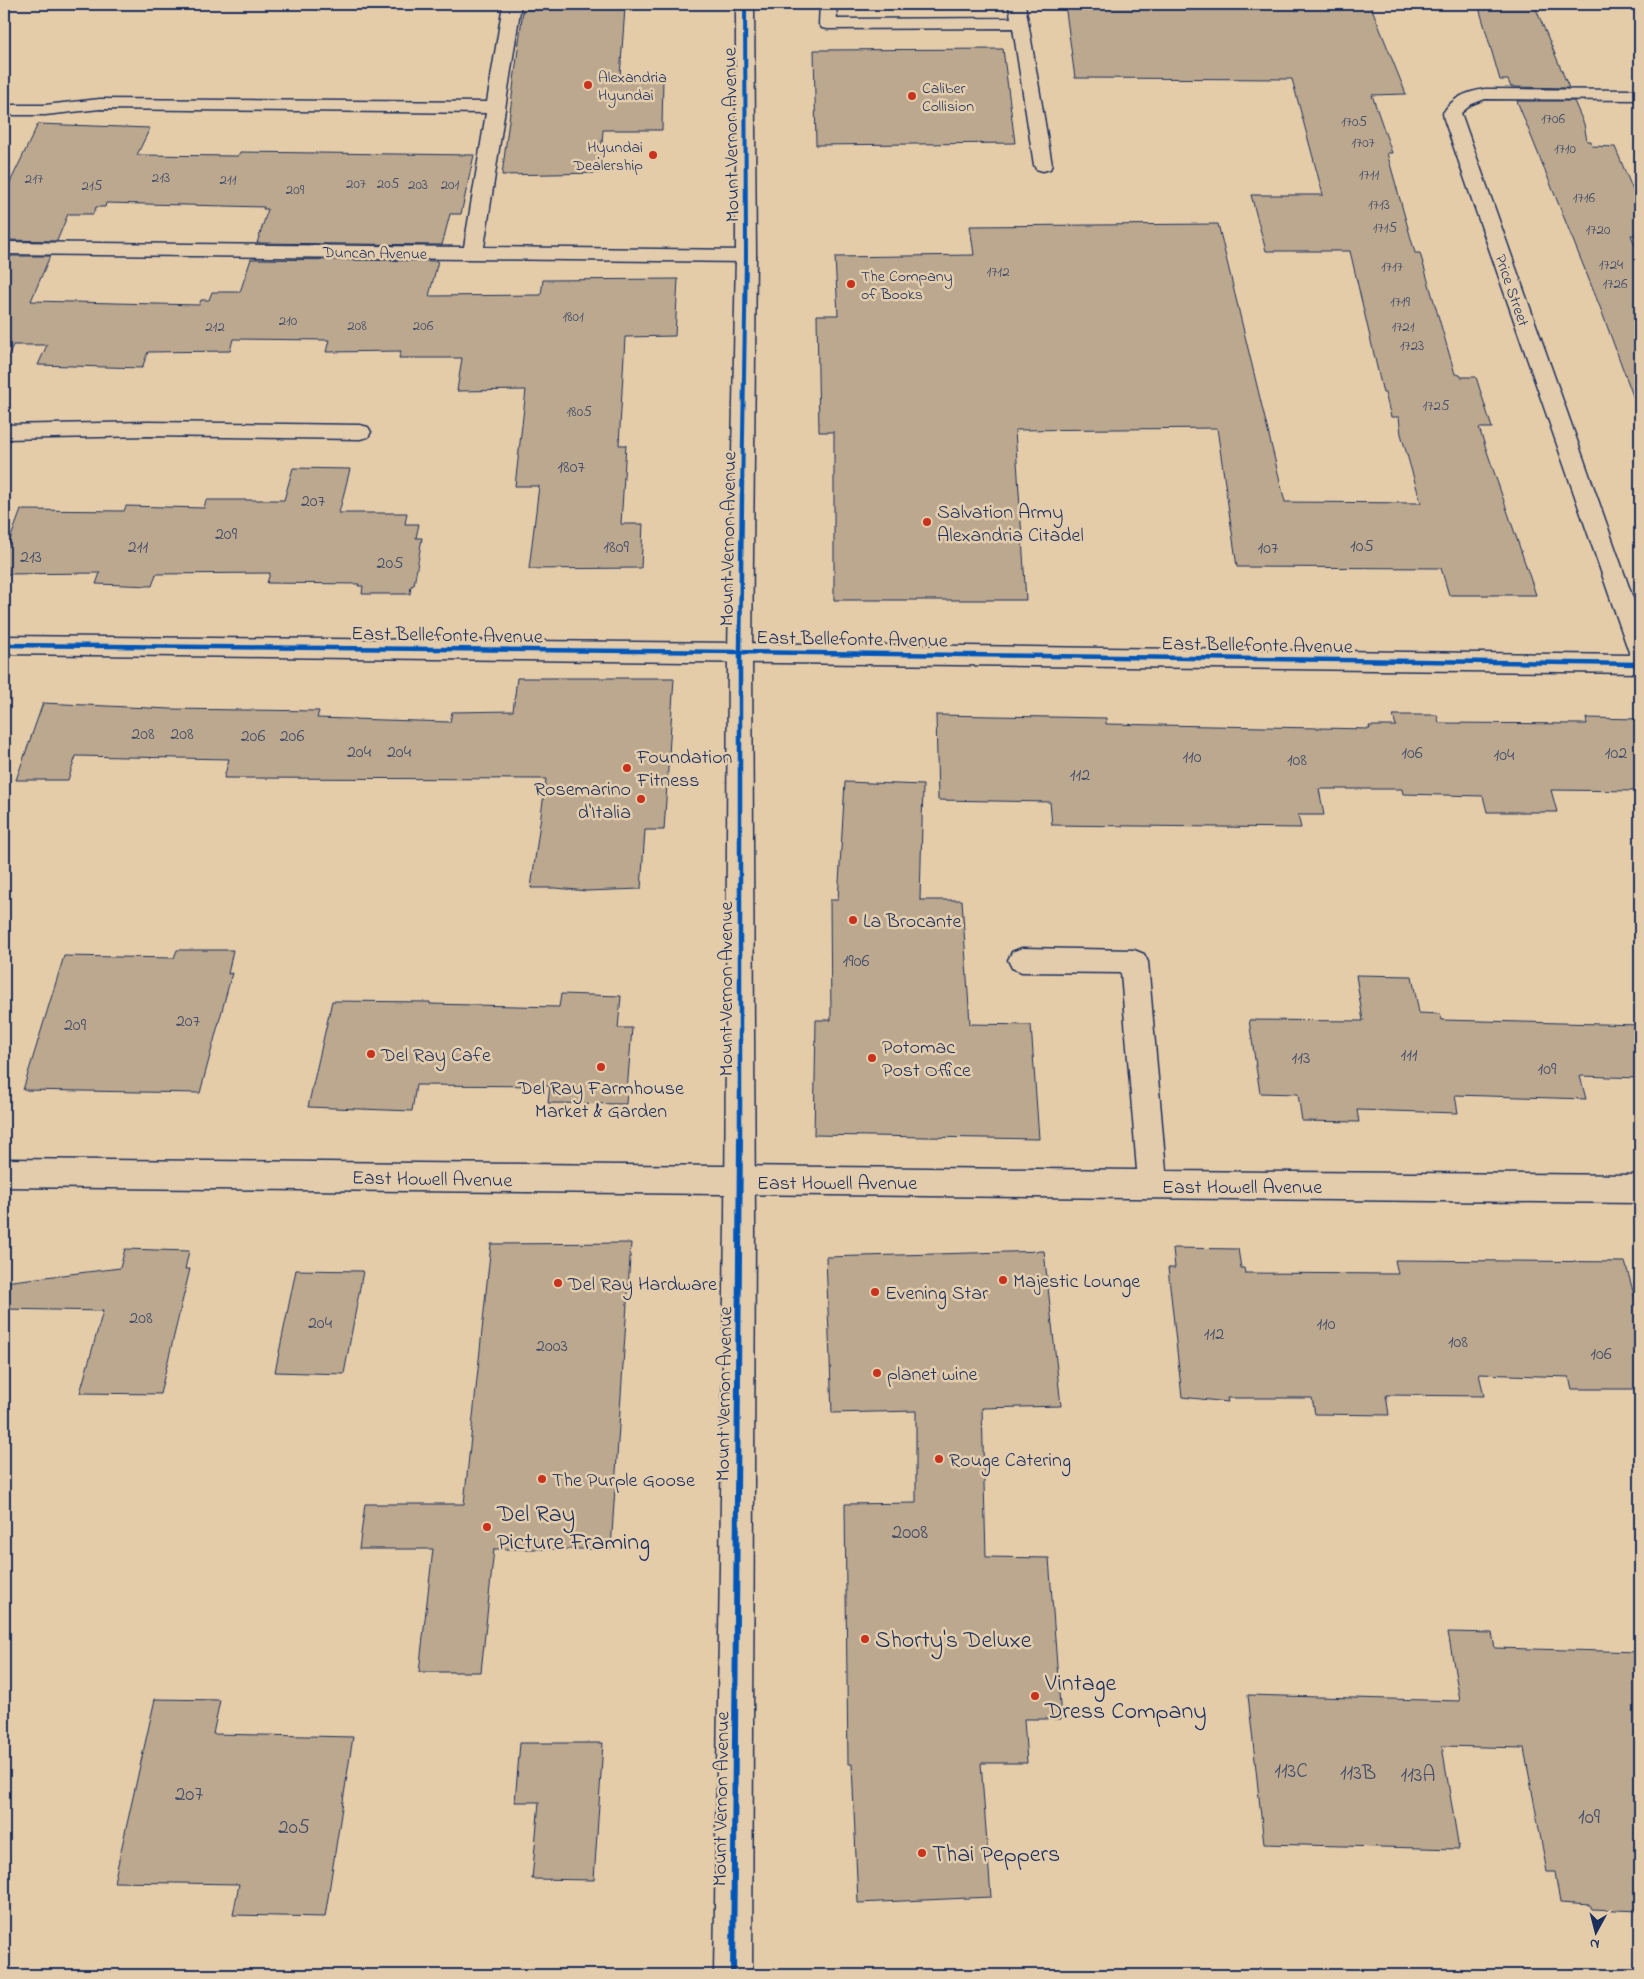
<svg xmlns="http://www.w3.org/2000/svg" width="1644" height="1979" viewBox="0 0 1644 1979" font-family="'Indie Flower',sans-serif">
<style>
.building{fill:#bba88e;stroke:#1b2f5e}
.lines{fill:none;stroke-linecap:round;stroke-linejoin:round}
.minor-casing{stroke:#1b2f5e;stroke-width:3}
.major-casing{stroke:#1b2f5e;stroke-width:3}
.minor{fill:#e3ccac;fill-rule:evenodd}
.major{fill:#e3ccac;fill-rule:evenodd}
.cycleway-far2-casing{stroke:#e3ccac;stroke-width:6}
.cycleway-far1-casing{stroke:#e3ccac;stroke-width:8}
.cycleway-casing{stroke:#e3ccac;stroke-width:9}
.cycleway-far2{stroke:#0057b8;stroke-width:4}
.cycleway-far1{stroke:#0057b8;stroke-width:4.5}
.cycleway{stroke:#0057b8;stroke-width:6}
.poi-dot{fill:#c8321e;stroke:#e3ccac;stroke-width:2}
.labels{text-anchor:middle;stroke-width:5;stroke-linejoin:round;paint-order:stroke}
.far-number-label{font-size:15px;fill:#434d6a}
.far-poi-label{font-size:16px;fill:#1b2f5e;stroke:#e3ccac;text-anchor:start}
.far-street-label{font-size:16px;fill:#1b2f5e;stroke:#e3ccac}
.number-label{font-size:18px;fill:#434d6a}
.street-label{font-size:20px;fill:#1b2f5e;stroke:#e3ccac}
.poi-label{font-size:20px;fill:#1b2f5e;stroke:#e3ccac;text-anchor:start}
.near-number-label{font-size:21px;fill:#434d6a}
.near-poi-label{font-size:24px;fill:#1b2f5e;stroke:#e3ccac;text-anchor:start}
</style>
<rect width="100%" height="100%" fill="#e4cca9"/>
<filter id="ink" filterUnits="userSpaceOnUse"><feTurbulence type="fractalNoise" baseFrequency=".02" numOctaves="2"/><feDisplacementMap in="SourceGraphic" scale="10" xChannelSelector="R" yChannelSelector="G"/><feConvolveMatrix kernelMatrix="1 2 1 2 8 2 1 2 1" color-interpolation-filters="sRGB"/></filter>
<g filter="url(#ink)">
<path class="building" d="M1065,4H1370L1406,94L1372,95L1392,153H1387L1415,253H1420L1455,374L1460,375L1461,377H1476L1492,428H1479L1536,595H1449L1441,568L1237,567L1217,428L1015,430L1026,600H834V432H819L817,315H838L835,257L974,255L970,226L1218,224L1285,502L1421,503L1401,434L1399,417H1391L1385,393H1383L1350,251H1266L1251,195H1323L1292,79L1075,78Z
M1478,4H1534L1569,88L1511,87L1508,80H1500Z
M625,8L620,77L663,76L662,130H603L600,173L502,175L523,10Z
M1003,49L1015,143L816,145L814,50Z
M1517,101H1574L1584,124L1587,141H1591L1592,146L1615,147L1640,207V235H1631L1640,258V403L1636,404L1600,307Z
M38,124L150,128L137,155L238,156L240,152L474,155L461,214H450L442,245L257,243L268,209H263L264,207L106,203L105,207H96L93,214H68L57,241L4,240V195Z
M4,256H50L31,301L199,305L201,300H209L212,292H240L251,259L438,261L429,296L541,295L543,280L678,279L675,336L625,337L619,445H626L621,524H643L641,568L529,569L539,486H515L526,390L457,391L462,358H399L401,351L326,352L329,340L233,339L230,351L148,352L142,368L38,365L47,345H13L4,365Z
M293,468L350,469L339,513H407L405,524H419L416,538H422L414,585L411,586L410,594H362L363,586H358L359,584L267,583L270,573L156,574L152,586L96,584L100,573L4,574V556L21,510L124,511L126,506L204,508L206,500H284Z
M517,678H674L664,830H645L641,889L586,891L556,888H531L546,779L224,778L229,759L76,756L68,780H16L43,703L170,709L319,711L317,718L450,722L452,712L513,711Z
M936,715L1106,718V724L1370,729L1369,726H1396L1393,715H1437L1439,723L1587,724L1586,718L1640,719V791L1551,790L1557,812H1487L1483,796L1403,794L1402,789H1319L1324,815H1298L1301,828L1052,825L1050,802L938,800Z
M845,782L923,785L920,900H962L970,1024L1031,1025L1039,1139L814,1135L816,1020H831L830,900H838Z
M177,950H233L228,974L232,973L200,1093L23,1090L64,956L174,958Z
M1356,975L1412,976L1419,1013L1440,1014L1442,1020L1640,1025V1078L1580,1076L1586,1099L1455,1095L1458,1113L1357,1110L1359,1122L1302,1121L1298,1094L1260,1093L1249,1020L1363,1021Z
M561,994L621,996L618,1028H632L626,1104L548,1103L550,1086L416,1085L412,1111L308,1107L332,1001L430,1002V1004L559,1007Z
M631,1243L611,1549H494L481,1672H419L433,1549H359L365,1504H464L491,1244Z
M1173,1248L1238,1249L1241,1268H1244L1245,1273L1398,1274L1395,1260L1625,1262L1640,1316V1389H1572L1569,1377L1479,1374L1484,1396L1386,1395L1389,1415L1315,1414L1312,1398H1227L1228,1402L1182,1397L1168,1268H1175Z
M125,1249L189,1251L185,1269H190L160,1394L80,1393L103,1311L4,1309V1282L120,1268Z
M1044,1251L1061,1406L982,1408L986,1557L1049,1558L1061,1719H1024L1027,1763H981L991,1897L858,1903L852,1764H848L845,1504L916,1503V1411L832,1413L826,1257Z
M296,1270L363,1271L344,1374L275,1372Z
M1448,1632L1492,1633L1495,1648L1640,1652V1911L1592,1909L1590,1905L1560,1903L1555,1872H1547L1524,1748L1442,1746L1459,1849L1264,1844L1248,1695L1460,1701Z
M155,1699L220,1700L213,1734L353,1737L325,1917L233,1915L239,1884L114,1882Z
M520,1743H603L594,1880L532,1879L539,1802H515Z"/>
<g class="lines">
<defs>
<path id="minor" d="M503,4H521L484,247L746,250L753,252L756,256L753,260L746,262L4,254V242L464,247L486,113L100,109L45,115H4V105H45L100,99L487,102Z
M820,4H836L837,19L1011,18L1009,6L1011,4H1025L1052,165L1050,169L1043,171L1036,169L1034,165L1013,28L828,29L822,28L819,24Z
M1485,89L1640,90V100L1485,99L1472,104L1461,113L1640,618V673L4,654V636L740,643L1630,655L1444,119L1443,113C1453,97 1467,92 1485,89Z
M148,422L360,425L368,427L371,432L368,437L360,439L148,436L4,439V425Z
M1022,948L1134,950L1144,954L1148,962L1166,1171L1640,1175V1203L4,1187V1159L1137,1170L1121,973L1022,972L1012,968L1008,960L1012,952Z"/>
<path id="major" d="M736,4H754L756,256L752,652L755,1224L752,1975H714L725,1224L728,652L736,256Z"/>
</defs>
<use href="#minor" class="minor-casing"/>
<use href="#major" class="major-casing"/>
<use href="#minor" class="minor"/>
<use href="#major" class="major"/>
<defs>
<path id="cycleway-far2" d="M742,496L746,256L745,4"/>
<path id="cycleway-far1" d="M4,645L740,652L1640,664
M740,1140V652L742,494"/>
<path id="cycleway" d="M733,1975L740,1139"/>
</defs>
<use href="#cycleway-far2" class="cycleway-far2-casing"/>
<use href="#cycleway-far1" class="cycleway-far1-casing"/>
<use href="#cycleway" class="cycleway-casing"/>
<use href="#cycleway-far2" class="cycleway-far2"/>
<use href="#cycleway-far1" class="cycleway-far1"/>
<use href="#cycleway" class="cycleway"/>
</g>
</g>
<g class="poi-dot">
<circle cx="588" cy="85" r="5"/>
<circle cx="912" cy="96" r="5"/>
<circle cx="653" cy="155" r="5"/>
<circle cx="851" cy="284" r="5"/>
<circle cx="927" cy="522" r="5"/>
<circle cx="627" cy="768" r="5"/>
<circle cx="641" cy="799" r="5"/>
<circle cx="853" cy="920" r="5"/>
<circle cx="371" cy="1054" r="5"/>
<circle cx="872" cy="1058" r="5"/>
<circle cx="601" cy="1067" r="5"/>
<circle cx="1003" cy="1280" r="5"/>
<circle cx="558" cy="1283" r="5"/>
<circle cx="875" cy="1292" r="5"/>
<circle cx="877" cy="1373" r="5"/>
<circle cx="939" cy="1459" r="5"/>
<circle cx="542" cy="1479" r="5"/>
<circle cx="487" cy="1527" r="5"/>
<circle cx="865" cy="1639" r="5"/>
<circle cx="1035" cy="1696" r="5"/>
<circle cx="922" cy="1853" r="5"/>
</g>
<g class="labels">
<g class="far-number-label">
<text x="1553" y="123">1706</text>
<text x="1354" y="126">1705</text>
<text x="1363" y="147">1707</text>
<text x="1565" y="153">1710</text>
<text x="1369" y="179">1711</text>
<text x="161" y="182">213</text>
<text x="34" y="183">217</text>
<text x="228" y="184">211</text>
<text x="356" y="188">207</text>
<text x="388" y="188">205</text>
<text x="418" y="189">203</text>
<text x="450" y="189">201</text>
<text x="92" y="190">215</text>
<text x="295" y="194">209</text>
<text x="1584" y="202">1716</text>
<text x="1379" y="209">1713</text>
<text x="1385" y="232">1715</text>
<text x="1598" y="234">1720</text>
<text x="1611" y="269">1724</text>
<text x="1392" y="271">1717</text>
<text x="998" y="276">1712</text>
<text x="1615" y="288">1726</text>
<text x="1400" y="306">1719</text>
<text x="573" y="321">1801</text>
<text x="288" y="325">210</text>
<text x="357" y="330">208</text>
<text x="423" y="330">206</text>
<text x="215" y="331">212</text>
<text x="1403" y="331">1721</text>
<text x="1412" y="350">1723</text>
<text x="1436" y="410">1725</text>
<text x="579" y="416">1805</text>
</g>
<g class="far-poi-label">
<text x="598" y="82">Alexandria<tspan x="598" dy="18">Hyundai</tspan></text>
<text x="922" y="93">Caliber<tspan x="922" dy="18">Collision</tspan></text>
<text x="643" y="152" text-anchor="end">Hyundai<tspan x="643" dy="18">Dealership</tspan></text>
<text x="861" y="281">The Company<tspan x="861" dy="18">of Books</tspan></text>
</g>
<g class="far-street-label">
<text transform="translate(375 252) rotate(1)" y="6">Duncan Avenue</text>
<text transform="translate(1513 290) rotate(71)" y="6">Price Street</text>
</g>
<g class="number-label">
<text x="571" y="472">1807</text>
<text x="313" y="506">207</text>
<text x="226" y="539">209</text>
<text x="1362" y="551">105</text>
<text x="138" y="552">211</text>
<text x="616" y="552">1809</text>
<text x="1268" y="553">107</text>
<text x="31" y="562">213</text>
<text x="390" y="568">205</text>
<text x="143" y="739">208</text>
<text x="182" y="739">208</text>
<text x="253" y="741">206</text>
<text x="292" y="741">206</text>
<text x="359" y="757">204</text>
<text x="399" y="757">204</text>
<text x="1412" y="758">106</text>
<text x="1616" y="758">102</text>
<text x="1504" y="760">104</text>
<text x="1192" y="762">110</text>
<text x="1297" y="765">108</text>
<text x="1080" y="780">112</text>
<text x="856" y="966">1906</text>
<text x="188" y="1026">207</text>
<text x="75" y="1030">209</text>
<text x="1409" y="1060">111</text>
<text x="1301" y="1063">113</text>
<text x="1547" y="1074">109</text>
<text x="141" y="1323">208</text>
<text x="320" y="1328">204</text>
<text x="1326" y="1329">110</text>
<text x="1214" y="1339">112</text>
<text x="1458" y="1347">108</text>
<text x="552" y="1351">2003</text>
<text x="1601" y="1359">106</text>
</g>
<g class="street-label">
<text transform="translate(730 135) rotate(-91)" y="7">Mount Vernon Avenue</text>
<text transform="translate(727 539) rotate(-89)" y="7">Mount Vernon Avenue</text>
<text transform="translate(447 634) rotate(1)" y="7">East Bellefonte Avenue</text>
<text transform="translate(852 638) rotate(1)" y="7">East Bellefonte Avenue</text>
<text transform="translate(1257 644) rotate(1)" y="7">East Bellefonte Avenue</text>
<text transform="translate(725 989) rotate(-90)" y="7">Mount Vernon Avenue</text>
<text transform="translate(432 1178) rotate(1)" y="7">East Howell Avenue</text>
<text x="837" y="1189">East Howell Avenue</text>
<text x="1242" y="1193">East Howell Avenue</text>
<text transform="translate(723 1394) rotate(-89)" y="7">Mount Vernon Avenue</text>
<text transform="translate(720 1799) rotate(-89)" y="7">Mount Vernon Avenue</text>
</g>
<g class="poi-label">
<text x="937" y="518">Salvation Army<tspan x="937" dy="23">Alexandria Citadel</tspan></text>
<text x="637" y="763">Foundation<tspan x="637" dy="23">Fitness</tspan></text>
<text x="631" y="795" text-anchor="end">Rosemarino<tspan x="631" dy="23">d'Italia</tspan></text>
<text x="863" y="927">La Brocante</text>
<text x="882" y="1053">Potomac<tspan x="882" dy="23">Post Office</tspan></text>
<text x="381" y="1061">Del Ray Cafe</text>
<text x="601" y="1094" text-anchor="middle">Del Ray Farmhouse<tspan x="601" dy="23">Market &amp; Garden</tspan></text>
<text x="1013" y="1287">Majestic Lounge</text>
<text x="568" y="1290">Del Ray Hardware</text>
<text x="885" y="1299">Evening Star</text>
<text x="887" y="1380">planet wine</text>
<text x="949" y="1466">Rouge Catering</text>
<text x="552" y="1486">The Purple Goose</text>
</g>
<g class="near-number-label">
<text x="910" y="1538">2008</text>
<text x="1291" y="1777">113C</text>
<text x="1358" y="1779">113B</text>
<text x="1418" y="1781">113A</text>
<text x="189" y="1800">207</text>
<text x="1589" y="1823">109</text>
<text x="294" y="1833">205</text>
</g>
<g class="near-poi-label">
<text x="497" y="1521">Del Ray<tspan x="497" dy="28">Picture Framing</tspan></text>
<text x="875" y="1647">Shorty's Deluxe</text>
<text x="1045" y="1690">Vintage<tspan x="1045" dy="28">Dress Company</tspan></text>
<text x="932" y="1861">Thai Peppers</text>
</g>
</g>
<rect width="1644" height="1979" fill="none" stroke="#e3ccac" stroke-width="20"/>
<rect x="10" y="10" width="1624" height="1959" fill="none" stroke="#1b2f5e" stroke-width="2" filter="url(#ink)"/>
<g transform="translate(1596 1932) rotate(187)" stroke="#e3ccac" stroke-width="4" paint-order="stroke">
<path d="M0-4L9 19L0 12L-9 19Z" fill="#1b2f5e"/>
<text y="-8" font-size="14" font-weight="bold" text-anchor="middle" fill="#1b2f5e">N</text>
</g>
</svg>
